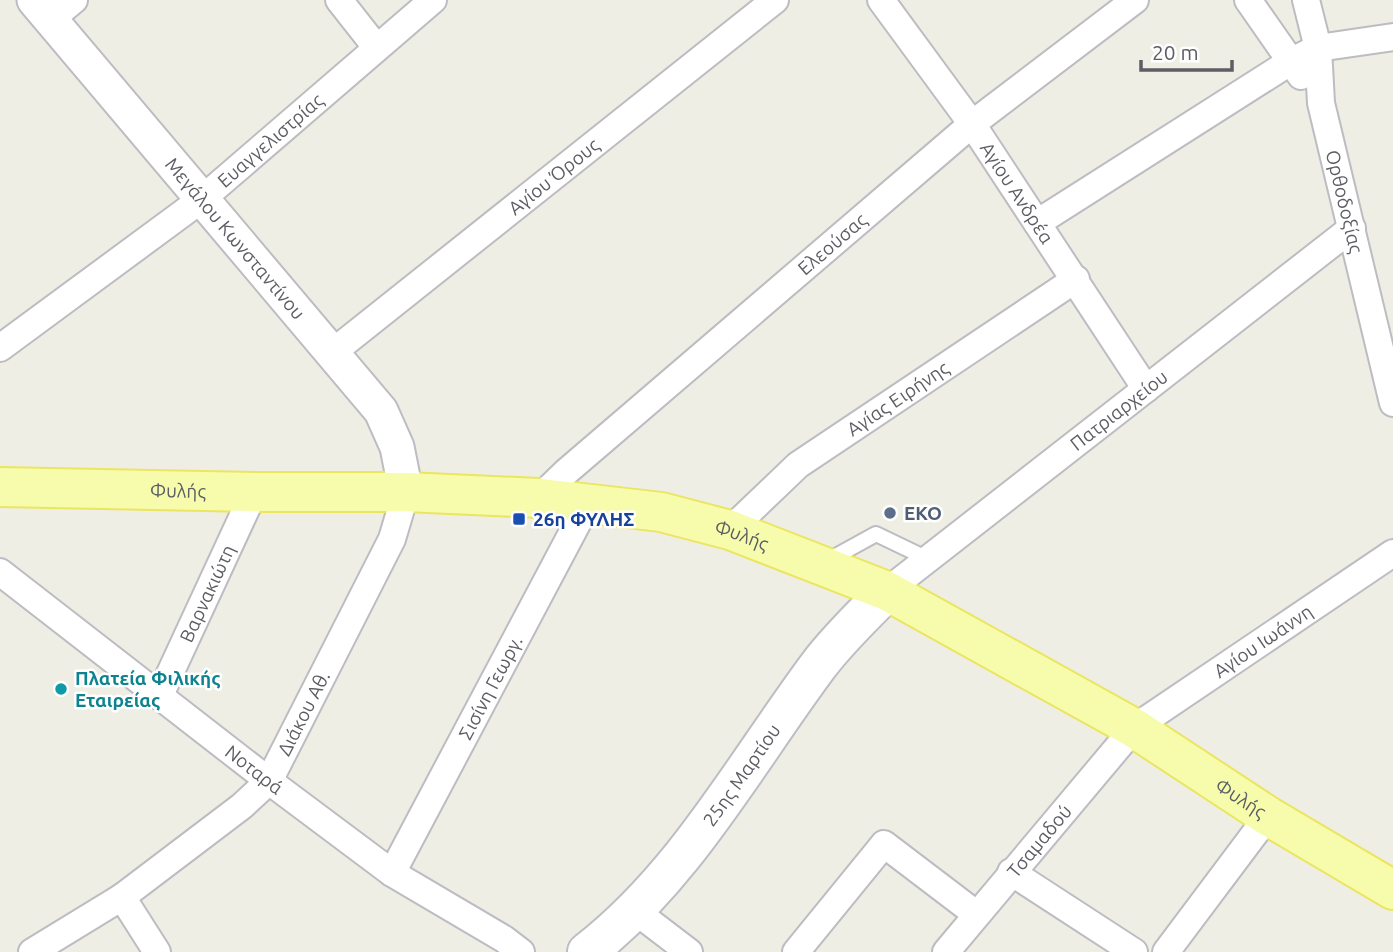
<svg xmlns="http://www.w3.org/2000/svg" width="1393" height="952" viewBox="0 0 1393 952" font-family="Ubuntu,sans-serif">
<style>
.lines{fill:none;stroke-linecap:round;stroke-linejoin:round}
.service-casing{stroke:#bcbcc2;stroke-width:18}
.minor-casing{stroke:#bcbcc2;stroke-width:30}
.tertiary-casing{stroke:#bcbcc2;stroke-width:37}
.secondary-casing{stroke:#bdbec5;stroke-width:42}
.primary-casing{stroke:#ece560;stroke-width:42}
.service{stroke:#fff;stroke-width:14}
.minor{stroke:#fff;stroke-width:26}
.tertiary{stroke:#fff;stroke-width:33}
.secondary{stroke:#fff;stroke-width:38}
.primary{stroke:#f6fcac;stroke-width:38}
.service-dot{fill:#5c6f8a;stroke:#fff;stroke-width:2.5}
.transit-dot{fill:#1a4fb4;stroke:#fff;stroke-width:2.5}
.culture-dot{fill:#0f9aa8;stroke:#fff;stroke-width:2.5}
.labels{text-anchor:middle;stroke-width:5;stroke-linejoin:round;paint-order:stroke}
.street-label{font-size:19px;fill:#5c5e64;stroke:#fff}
.service-label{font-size:19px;font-weight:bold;fill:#4e5e75;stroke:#fff;text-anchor:start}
.transit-label{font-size:19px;font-weight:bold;fill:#164399;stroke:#fff;text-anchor:start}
.culture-label{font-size:19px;font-weight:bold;fill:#0d838f;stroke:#fff;text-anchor:start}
</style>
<rect width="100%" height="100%" fill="#eeeee4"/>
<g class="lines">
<defs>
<path id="service" d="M827,561L876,534L928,559"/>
<g id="minor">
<path d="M339,0L376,47"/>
<path id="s1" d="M881,0L972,124L1146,389"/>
<path d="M1248,0L1301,76"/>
<path id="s2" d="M1306,0L1318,48L1321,103L1393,403"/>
<path d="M51,19L74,0"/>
<path d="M1037,223L1290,62L1318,48L1393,37"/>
<path id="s3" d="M0,348L202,199L433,0"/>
<path id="s4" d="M333,352L775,0"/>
<path id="s5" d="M539,498L566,472L972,124L1135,0"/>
<path id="s6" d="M730,530L798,465L1076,279"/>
<path id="s7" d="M0,572L269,781L392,873L504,939L521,952"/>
<path id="s8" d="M887,591L1352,228"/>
<path id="s9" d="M160,695L254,492"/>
<path d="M1011,872L1134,952"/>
<path id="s10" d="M392,873L588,503"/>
<path d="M122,897L157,952"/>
<path d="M634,910L689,952"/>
<path id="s11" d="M32,952L122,897L242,806L269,781L392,539L406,492"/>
<path d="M796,952L884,844L976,914"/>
<path id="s12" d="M946,952L1134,728L1393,553"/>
<path d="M1166,952L1268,816"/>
</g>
<g id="tertiary">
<path id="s13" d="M34,0L381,411L397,447L406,492"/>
</g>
<g id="secondary">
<path id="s14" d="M587,952C685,876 745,764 818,666C838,639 864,615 887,591"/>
</g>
<g id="primary">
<path id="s15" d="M0,487L254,492H406L539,498L661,512L730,530L887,591L1134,728L1268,816L1393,890"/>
</g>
</defs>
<use href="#service" class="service-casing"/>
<use href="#minor" class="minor-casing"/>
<use href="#tertiary" class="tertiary-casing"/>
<use href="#secondary" class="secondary-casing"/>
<use href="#primary" class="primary-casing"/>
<use href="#service" class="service"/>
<use href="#minor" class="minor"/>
<use href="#tertiary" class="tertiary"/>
<use href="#secondary" class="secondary"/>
<use href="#primary" class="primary"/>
</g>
<circle class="service-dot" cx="890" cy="513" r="7"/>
<rect class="transit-dot" x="512" y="512" width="14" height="14" rx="3.5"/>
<circle class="culture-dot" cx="61" cy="689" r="7"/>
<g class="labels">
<g class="street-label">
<text dy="7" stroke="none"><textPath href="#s3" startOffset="341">Ευαγγελιστρίας</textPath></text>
<text dy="7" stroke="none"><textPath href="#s4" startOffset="282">Αγίου Όρους</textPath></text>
<text dy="7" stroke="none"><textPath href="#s1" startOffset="236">Αγίου Ανδρέα</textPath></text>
<text dy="7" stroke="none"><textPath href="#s2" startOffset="206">Ορθοδοξίας</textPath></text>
<text dy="7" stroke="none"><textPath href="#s13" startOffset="312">Μεγάλου Κωνσταντίνου</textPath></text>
<text dy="7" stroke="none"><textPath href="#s5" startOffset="388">Ελεούσας</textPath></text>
<text dy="7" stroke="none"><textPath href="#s6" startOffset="214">Αγίας Ειρήνης</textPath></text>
<text dy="7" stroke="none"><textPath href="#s8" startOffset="294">Πατριαρχείου</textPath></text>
<text dy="7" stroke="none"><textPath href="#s15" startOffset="178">Φυλής</textPath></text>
<text dy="7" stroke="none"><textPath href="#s15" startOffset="746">Φυλής</textPath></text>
<text dy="7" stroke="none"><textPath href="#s9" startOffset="112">Βαρνακιώτη</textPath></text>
<text dy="7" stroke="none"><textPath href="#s12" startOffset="448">Αγίου Ιωάννη</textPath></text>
<text dy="7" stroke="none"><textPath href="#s10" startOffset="210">Σισίνη Γεωργ.</textPath></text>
<text dy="7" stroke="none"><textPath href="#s11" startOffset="369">Διάκου Αθ.</textPath></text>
<text dy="7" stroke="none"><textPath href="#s7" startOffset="322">Νοταρά</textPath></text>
<text dy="7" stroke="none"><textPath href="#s14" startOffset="236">25ης Μαρτίου</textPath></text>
<text dy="7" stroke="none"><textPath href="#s15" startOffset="1312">Φυλής</textPath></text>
<text dy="7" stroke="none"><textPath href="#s12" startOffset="145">Τσαμαδού</textPath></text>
</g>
<g class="service-label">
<text x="904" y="520">EKO</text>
</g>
<g class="transit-label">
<text x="533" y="526">26η ΦΥΛΗΣ</text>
</g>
<g class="culture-label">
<text x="75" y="685">Πλατεία Φιλικής<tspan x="75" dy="22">Εταιρείας</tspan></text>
</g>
</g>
<path d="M1141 60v10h91v-10" fill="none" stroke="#5c5e64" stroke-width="3.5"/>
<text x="1152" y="60" font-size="21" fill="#5c5e64" stroke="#ffffff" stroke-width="5" paint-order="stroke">20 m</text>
</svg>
